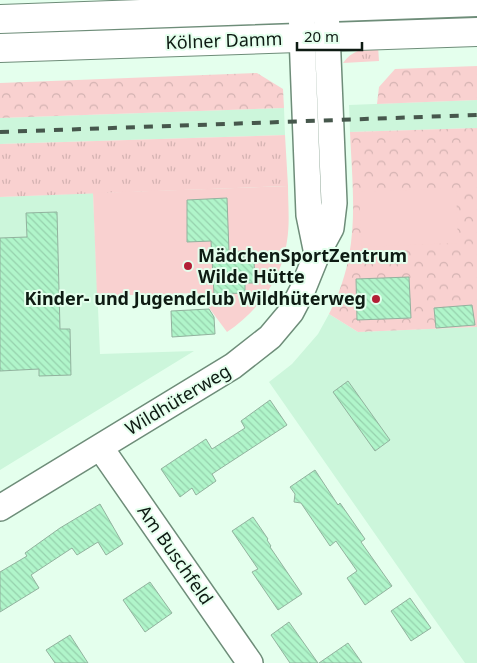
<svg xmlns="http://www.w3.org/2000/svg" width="477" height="663" viewBox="0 0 477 663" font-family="'Noto Sans',sans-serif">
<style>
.built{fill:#ccf6db}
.grass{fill:url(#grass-tufts)}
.forest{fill:url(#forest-crowns)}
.pitch{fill:#f9d1d0}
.building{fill:url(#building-back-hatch);stroke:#92b29e}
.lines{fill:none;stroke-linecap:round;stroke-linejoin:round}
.street-casing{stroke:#6e8d79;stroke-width:28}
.secondary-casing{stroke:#6e8d79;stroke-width:30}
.street{stroke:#fff;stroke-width:25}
.secondary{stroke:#fff;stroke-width:28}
.rail{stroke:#46574c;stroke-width:4;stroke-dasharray:9 9;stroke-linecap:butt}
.poi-dot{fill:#b21f35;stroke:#e4ffed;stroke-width:2}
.labels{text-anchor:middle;stroke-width:4;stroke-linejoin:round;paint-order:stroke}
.street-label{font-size:18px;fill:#0e1b13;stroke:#e4ffed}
.poi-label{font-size:18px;font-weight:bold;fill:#0e1b13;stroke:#e4ffed;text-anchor:start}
</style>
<defs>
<pattern id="grass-tufts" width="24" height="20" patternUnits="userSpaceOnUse" patternTransform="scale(1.25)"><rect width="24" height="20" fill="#f9d1d0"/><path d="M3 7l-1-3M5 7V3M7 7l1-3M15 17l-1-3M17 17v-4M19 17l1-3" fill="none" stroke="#d4b3b2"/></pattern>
<pattern id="forest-crowns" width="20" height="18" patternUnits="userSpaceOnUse" patternTransform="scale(1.25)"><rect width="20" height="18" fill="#f9d1d0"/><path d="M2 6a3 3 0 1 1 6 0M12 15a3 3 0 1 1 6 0" fill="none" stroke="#d4b3b2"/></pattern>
<pattern id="building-back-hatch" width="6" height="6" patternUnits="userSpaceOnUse" patternTransform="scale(1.25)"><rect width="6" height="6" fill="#b0f5ca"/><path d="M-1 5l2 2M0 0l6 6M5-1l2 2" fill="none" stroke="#96d1ad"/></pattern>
</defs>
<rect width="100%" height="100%" fill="#e4ffed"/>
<path class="built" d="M477,100V128L350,132L349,105Z
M284,108L285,135L0,144V118Z
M93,193L100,354L194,351L0,470V197Z
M329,314L358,332L477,327V663H465L269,382L292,364L318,334Z"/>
<path class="grass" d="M378,46L379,61L343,63C351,51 364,48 378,46Z
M285,135L288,186L0,197V144Z"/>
<path class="forest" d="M477,66V100L377,104L379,87L395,69Z
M257,73L283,89L284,108L0,118V83Z
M477,128V327L358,332L329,314C361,252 353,199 350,132Z"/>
<path class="pitch" d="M288,186C288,204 290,223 287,241C282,279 258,311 227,332L198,293L97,296L93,193Z
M456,188L458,243L362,247L359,192Z"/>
<path class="building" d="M227,198L229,252L244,251V261H254L255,283H245V293L214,294L211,241L187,242V200Z
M57,212L60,329H70L71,375L39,376V369L0,371V238L27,237L26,213Z
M409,277L411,318L357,320L356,279Z
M472,305L475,325L436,328L434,308Z
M209,309L214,317L215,334L172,337L171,311Z
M348,381L390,440L375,451L333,392Z
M270,400L287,425L212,474L216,481L196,495L192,488L180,497L161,469L206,439L212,449L245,428L241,421Z
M315,470L338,505L340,503L365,539L361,542L392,586L365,605L347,578L357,571L336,541L330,546L301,503L294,502L295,494L290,487Z
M100,504L123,544L106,555L98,542L77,555L72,548L31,575L39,588L0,612V572L27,556L25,553L60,528Z
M253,517L268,539L267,540L271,546L270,547L302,594L278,610L252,572L258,569L232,531Z
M150,582L172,613L145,632L123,600Z
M410,598L431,628L411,641L391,611Z
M289,622L318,663H290L271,635Z
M70,635L88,663H55L46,650Z
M348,643L362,663H319Z"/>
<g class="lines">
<defs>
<path id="street" d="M301,9L309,215L317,254
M100,447L250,663
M0,508L233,366L270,337L291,312L302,291L317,254L331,228L334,203L326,8"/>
<path id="secondary" d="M0,19L477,2
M0,48L477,32"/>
</defs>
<use href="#street" class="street-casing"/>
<use href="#secondary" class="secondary-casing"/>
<use href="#street" class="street"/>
<use href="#secondary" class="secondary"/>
<path class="rail" d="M0,132L477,115"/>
</g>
<g class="poi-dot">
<circle cx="188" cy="266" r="5"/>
<circle cx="376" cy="299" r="5"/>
</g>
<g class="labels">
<g class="street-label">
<text transform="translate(224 41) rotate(-2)" y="6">Kölner Damm</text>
<text transform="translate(178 400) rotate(-31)" y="6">Wildhüterweg</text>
<text transform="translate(175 555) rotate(55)" y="6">Am Buschfeld</text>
</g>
<g class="poi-label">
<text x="198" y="262">MädchenSportZentrum<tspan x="198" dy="21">Wilde Hütte</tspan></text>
<text x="366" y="305" text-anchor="end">Kinder- und Jugendclub Wildhüterweg</text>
</g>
</g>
<path d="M297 42v8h65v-8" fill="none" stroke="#0e1b13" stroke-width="2.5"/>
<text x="304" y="42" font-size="15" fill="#0e1b13" stroke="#e4ffed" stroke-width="4" paint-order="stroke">20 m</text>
</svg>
